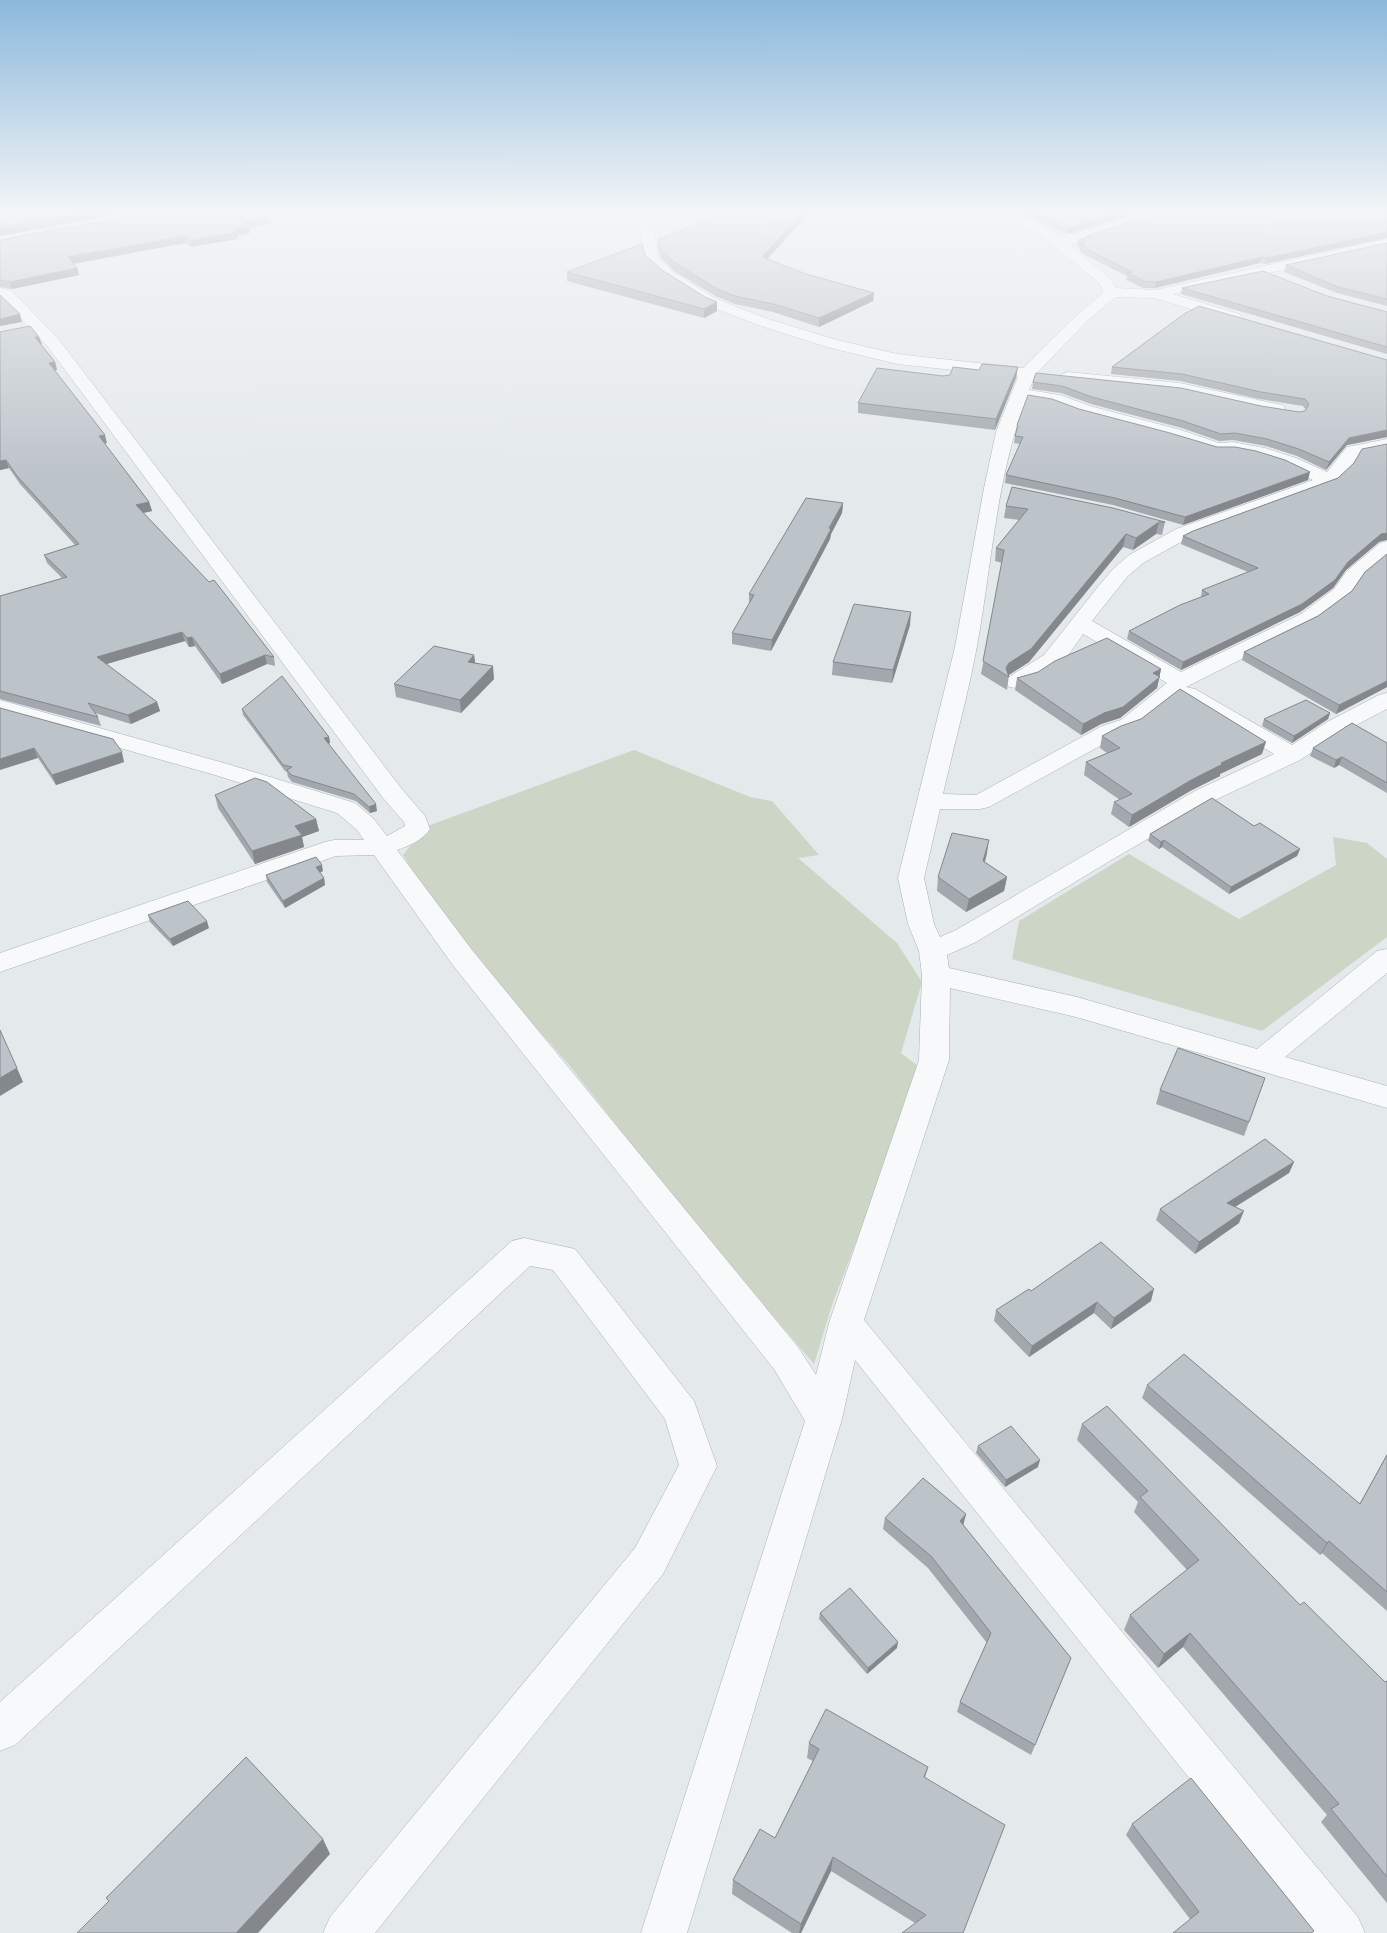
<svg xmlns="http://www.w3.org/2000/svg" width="1387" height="1933" viewBox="0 0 1387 1933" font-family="'Alegreya Sans',sans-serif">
<rect width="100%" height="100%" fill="#e4e9ec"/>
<g fill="#cdd5c6">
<polygon points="634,750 750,797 772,801 819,855 798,858 897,943 922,982 901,1053 922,1069 832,1305 814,1364 685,1212 569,1065 442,920 403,855 425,827"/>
<polygon points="1333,837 1367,843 1387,859 1387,937 1262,1031 1012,959 1019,921 1129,854 1239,919 1336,865"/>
</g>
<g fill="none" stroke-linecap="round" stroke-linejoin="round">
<g stroke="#a9b1b6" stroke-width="1">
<g id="street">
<path d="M610,209H628L645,218L654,232L658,258L673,272L716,299L768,319L837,340L897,354L1023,368L1078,314L1102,294L1103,290L1099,283L1040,234L985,212L984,209C1011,209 1041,221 1062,238L1152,209H1170L1169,212L1070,245L1110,278L1116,288L1155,290L1387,239V247L1173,294L1239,314L1242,317L1239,320L1234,322L1154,298L1116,297L1088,320L1035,375L1029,390L1060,395L1090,406L1181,430L1219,443L1233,442L1265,448L1296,458L1327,472L1347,447L1387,439V449L1359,455L1350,469L1335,484L1190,537L1143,563L1127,577L1092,621L1181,672L1301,614L1334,589L1347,571L1380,543L1387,541V557L1361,579L1348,597L1315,622L1186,687L1195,689L1292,745L1327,722L1379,695L1387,693V709L1343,732L1300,760L1213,801L1108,862L976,942L947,955L949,968L1077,997L1257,1049L1377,951L1387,949V973L1285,1057L1387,1086V1108L1076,1017L950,988L949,1060L864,1320L1358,1917L1365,1933H1313L855,1360L842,1419L687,1933H641L805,1421L774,1369L452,964L374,855L336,856L0,972V953L325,842L334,840H364L356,829L337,813L215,775L0,714V700L231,765L355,803L374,819L387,836L405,826L404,822L383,798L48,347L0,297V288L12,291L60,341L401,788L425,816L430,829C423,840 409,846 397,850L472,950L798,1347L816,1375L829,1323L919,1060L922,975L919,951L908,924L898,878L955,647L984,488L996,432L1018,377L897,364L827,347L758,325L706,305L663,278L646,262L639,227L630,219L612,212ZM1026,400L1051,404L1078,414L1169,438L1216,453L1233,452L1255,457L1284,466L1313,480L1176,529L1129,555L1113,569L1097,588L1044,655L1009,677L1006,682L1009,687C1025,691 1046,676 1059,665C1068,657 1076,644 1083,634L1167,683L1121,720L1102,726L976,795L943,794C954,745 968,695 977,646C992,564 996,478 1026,400ZM1178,697L1274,754L1195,791L956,930L940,937L934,924L924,878L940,809H980L989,807L1118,736L1137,730Z"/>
<polygon points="1068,372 1180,383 1277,404 1283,405 1285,409 1283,413 1277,414 1180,393 1062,380 1060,377 1062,374"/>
<polygon points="524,1238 575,1249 694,1401 717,1466 663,1574 375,1933 323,1933 330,1917 635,1548 679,1465 665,1419 553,1270 530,1266 15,1745 0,1751 0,1702 512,1241"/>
</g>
</g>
<use href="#street" fill="#f7f9fa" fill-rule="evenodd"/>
</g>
<g fill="#a2a8ad">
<polygon points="806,209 806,216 767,259 806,274 874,293 873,301 819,327 773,312 735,304 717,297 674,271 660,257 658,246 658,239"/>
<polygon points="1007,209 1147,209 1068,234"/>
<polygon points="1387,209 1265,264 1260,263 1155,288 1143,288 1126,280 1127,276 1087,256 1080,251 1080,248 1077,246 1078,240 1086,238 1087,236"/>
<polygon points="272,223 249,228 250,233 238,235 238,239 191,247 186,243 74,264 77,268 79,275 12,289 0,287 0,240"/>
<polygon points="1387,243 1387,306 1337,293 1284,272 1286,265"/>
<polygon points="645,255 662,270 705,297 717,302 717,311 704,318 567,281 567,272"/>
<polygon points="1182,288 1327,296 1387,312 1387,354 1181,294"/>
<polygon points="0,332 42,344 41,344 55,362 57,370 55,370 107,443 104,444 149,502 152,511 143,513 274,657 275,666 267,664 222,684 195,646 189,647 185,641 106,664 157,702 160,711 131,724 95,713 98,717 101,726 0,699 0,596 62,578 47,563 44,555 75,545 20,484 9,468 0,470"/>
<polygon points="1387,360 1387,437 1347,445 1326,470 1297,456 1266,446 1233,440 1219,441 1182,428 1091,404 1061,393 1032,389 1033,382 1261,406 1299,412 1305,411 1306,410 1303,406 1259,399 1180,381 1111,374 1112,367"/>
<polygon points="1018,367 1016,378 995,430 858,413 858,403 943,376 979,370"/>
<polygon points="1079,409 1308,480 1183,525 1113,505 1005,483 1006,475 1020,444 1014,443 1017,425"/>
<polygon points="1338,478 1379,542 1346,570 1333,588 1300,612 1181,670 1127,639 1129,631 1201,597 1202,590 1248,572 1181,544 1183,536"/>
<polygon points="843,503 842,513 831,534 830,539 771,651 732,644 732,633 749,604 749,594"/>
<polygon points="1006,506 1165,522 1162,535 1156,534 1133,550 1123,547 1029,662 1009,675 1007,690 981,674 1002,563 995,561 996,548 1019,520 1004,518"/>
<polygon points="1387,554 1387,687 1336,714 1242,660 1244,652 1318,616 1352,591"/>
<polygon points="910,625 892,683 832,675 833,662"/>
<polygon points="474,655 475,663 494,679 461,713 396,697 394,684"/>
<polygon points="1161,669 1157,688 1120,718 1101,724 1081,735 1015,690 1017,678"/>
<polygon points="0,708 124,762 56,785 38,758"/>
<polygon points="242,709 329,737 330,743 328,744 377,811 370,813 356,801 292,782 288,777 287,772 285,771 243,715"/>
<polygon points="1330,713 1328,719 1292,743 1262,726 1264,719"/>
<polygon points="1102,736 1262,754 1220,774 1220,776 1190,791 1129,827 1111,814 1114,802 1120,800 1084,775 1086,762 1107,753 1100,748"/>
<polygon points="1387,743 1387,793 1339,765 1334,768 1310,756 1313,748"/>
<polygon points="215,795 316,819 319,831 302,837 304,847 255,864 218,808"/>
<polygon points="1254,826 1300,849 1297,856 1229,894 1162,847 1159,849 1148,841 1150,834"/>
<polygon points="987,853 985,862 1007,877 1004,891 966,912 937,891 938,877"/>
<polygon points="323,871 320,873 324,878 325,885 285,908 267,882 266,875"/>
<polygon points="148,915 209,928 173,946 150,922"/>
<polygon points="1265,1078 1244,1136 1156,1104 1160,1090"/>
<polygon points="1294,1162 1289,1173 1235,1207 1239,1223 1195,1254 1156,1220 1160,1209"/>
<polygon points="1031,1291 1151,1301 1111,1329 1094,1313 1029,1357 994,1321 996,1310"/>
<polygon points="1147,1385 1360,1503 1387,1454 1387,1611 1322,1553 1320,1555 1142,1398"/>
<polygon points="1082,1424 1300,1605 1385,1682 1387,1681 1387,1903 1321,1822 1327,1815 1183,1647 1158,1668 1124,1630 1130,1615 1187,1570 1134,1512 1138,1502 1077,1440"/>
<polygon points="978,1446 1038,1467 1005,1487 976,1453"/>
<polygon points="966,1514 963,1525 1071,1658 1031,1755 957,1712 960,1702 987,1643 928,1568 883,1529 885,1518"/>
<polygon points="820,1613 897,1648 867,1674 819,1619"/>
<polygon points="809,1743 928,1767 925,1778 963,1933 915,1923 831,1871 801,1933 792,1933 732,1894 733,1880 775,1838 813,1761 807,1758"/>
<polygon points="1132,1824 1314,1931 1190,1919 1126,1835"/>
</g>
<g fill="#84888d">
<polygon points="108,209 147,209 0,236 0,228"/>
<polygon points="806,209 806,216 762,265 762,257"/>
<polygon points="1129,209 1147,209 1068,234 1069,228"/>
<polygon points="270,217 272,223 249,228 250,233 238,235 238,239 191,247 190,241 243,222"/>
<polygon points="1387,232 1387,238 1265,264 1267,258"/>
<polygon points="185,236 186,243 70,264 68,257"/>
<polygon points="1262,257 1260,263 1155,288 1156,282"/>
<polygon points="77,268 79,275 12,289 10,282"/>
<polygon points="874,293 873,301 819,327 819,318"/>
<polygon points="717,302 717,311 704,318 704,309"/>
<polygon points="20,314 22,322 0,326 0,319"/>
<polygon points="35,337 39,337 42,344 38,345"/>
<polygon points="55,362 57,370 52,371 49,363"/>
<polygon points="1018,367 1016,378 995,430 996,419"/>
<polygon points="1387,430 1387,437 1347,445 1326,470 1329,462 1349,438"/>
<polygon points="105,435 107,443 101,444 99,436"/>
<polygon points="6,460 9,468 0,470 0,461"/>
<polygon points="1310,472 1308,480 1183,525 1185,517"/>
<polygon points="149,502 152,511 138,514 136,505"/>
<polygon points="843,503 842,513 831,534 830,539 771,651 772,640"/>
<polygon points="1159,522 1156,534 1133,550 1136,538"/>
<polygon points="1387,533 1387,540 1379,542 1346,570 1333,588 1300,612 1181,670 1183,662 1348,562 1381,534"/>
<polygon points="1126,534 1123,547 1029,662 1007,676 1006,668 1009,663"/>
<polygon points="911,612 910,625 892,683 893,670"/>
<polygon points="182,632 185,641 100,666 97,657"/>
<polygon points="192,637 195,646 189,647 187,638"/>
<polygon points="265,655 267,664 222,684 220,674"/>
<polygon points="474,655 476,668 468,662"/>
<polygon points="493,666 494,679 461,713 460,700"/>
<polygon points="1161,669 1157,688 1120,718 1101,724 1081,735 1083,724 1153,673"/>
<polygon points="1387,681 1387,687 1336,714 1339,705"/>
<polygon points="157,702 160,711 131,724 128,715"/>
<polygon points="1330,713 1328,719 1292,743 1294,736"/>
<polygon points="329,737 330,743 325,745 324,738"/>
<polygon points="1266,742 1262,754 1220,774 1220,776 1190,791 1129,827 1132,815 1221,763"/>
<polygon points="34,748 38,758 0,770 0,759"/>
<polygon points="122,752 124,762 56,785 52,775"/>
<polygon points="1342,757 1339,765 1334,768 1336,760"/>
<polygon points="376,804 377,811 370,813 369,807"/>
<polygon points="316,819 319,831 302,837 304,847 255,864 252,851 295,826"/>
<polygon points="989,840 987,853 981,875 983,861"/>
<polygon points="1164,840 1162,847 1159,849 1161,842"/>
<polygon points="1300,849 1297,856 1229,894 1231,887"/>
<polygon points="322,865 323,871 317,874 316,867"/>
<polygon points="1007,877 1004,891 966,912 969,899"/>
<polygon points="324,878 325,885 285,908 283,901"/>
<polygon points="207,921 209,928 173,946 170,939"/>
<polygon points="17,1068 23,1082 0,1096 0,1078"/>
<polygon points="1294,1162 1289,1173 1222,1215 1227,1203"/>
<polygon points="1244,1211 1239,1223 1195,1254 1199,1242"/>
<polygon points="1154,1289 1151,1301 1111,1329 1114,1318"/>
<polygon points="1097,1302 1094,1313 1029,1357 1032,1346"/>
<polygon points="1040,1460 1038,1467 1005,1487 1006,1480"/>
<polygon points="966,1514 963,1526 960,1521"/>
<polygon points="1329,1541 1322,1553 1320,1555 1327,1543"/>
<polygon points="1190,1633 1183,1647 1158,1668 1164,1654"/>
<polygon points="898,1642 897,1648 867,1674 868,1668"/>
<polygon points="323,1839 330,1854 258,1933 236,1933"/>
<polygon points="833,1857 831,1871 801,1933 799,1933 801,1924"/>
</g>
<g fill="#bcc3c9" stroke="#84888d">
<polygon points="0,209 108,209 0,228"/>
<polygon points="171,209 260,209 270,217 243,222 249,226 233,229 237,232 190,241 185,236 68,257 77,268 10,282 0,280 0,240"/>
<polygon points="739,209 806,209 762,257 806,274 874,293 819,318 773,304 735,296 717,289 674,262 660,249 658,239"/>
<polygon points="1022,209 1129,209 1069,228"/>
<polygon points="1168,209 1387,209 1387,232 1267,258 1262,257 1156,282 1144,281 1127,273 1132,272 1088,250 1081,244 1085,244 1078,240 1091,237 1087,236"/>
<polygon points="1387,243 1387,299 1338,287 1286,265"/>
<polygon points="642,244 645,255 662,270 705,297 717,302 704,309 567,272"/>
<polygon points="1263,271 1327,296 1387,312 1387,347 1182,288"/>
<polygon points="0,295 20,314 0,319"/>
<polygon points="1199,306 1387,360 1387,430 1349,438 1329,462 1299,449 1267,439 1235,433 1221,434 1183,421 1092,397 1062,386 1033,382 1036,373 1181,388 1261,406 1299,412 1305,411 1309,404 1305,399 1261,392 1182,374 1112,367 1184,314"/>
<polygon points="30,326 39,337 35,337 55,362 49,363 105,435 99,436 149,502 136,505 209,582 214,580 274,657 265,655 220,674 192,637 187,638 182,632 97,657 157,702 128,715 88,703 98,717 0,691 0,596 67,577 44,555 79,544 17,476 6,460 0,461 0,332"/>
<polygon points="982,364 1018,367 996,419 858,403 877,368 943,376 950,375 953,367 979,370"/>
<polygon points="1028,395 1052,399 1079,409 1170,433 1217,447 1235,447 1256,451 1285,460 1310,472 1185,517 1115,498 1006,475 1023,437 1015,436 1018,426 1017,425"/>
<polygon points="1387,444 1387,533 1381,534 1348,562 1335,580 1302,604 1183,662 1129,631 1180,605 1209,594 1202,590 1258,568 1183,536 1193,531 1338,478 1354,463 1362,449"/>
<polygon points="1012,487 1113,508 1165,522 1159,522 1136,538 1126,534 1031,649 1009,663 1006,668 1009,677 983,661 1004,550 996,548 1028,509 1006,506"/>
<polygon points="806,498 843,503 829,528 831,529 772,640 732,633 754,595 749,594"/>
<polygon points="1387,554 1387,681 1339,705 1244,652 1318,616 1352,591 1365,572"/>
<polygon points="854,604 911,612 893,670 833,662"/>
<polygon points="1107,638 1161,669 1153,673 1160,677 1123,707 1104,713 1083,724 1017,678 1038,672 1055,661"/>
<polygon points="434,646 474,655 468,662 493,666 460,700 394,684"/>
<polygon points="282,676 329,737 324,738 376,804 369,807 354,794 291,775 287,770 292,767 283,765 242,709"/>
<polygon points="1180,689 1266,742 1221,763 1223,764 1193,779 1132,815 1114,802 1132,794 1086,762 1120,748 1102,736 1121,726 1141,719"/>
<polygon points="1306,700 1330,713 1294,736 1264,719"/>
<polygon points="0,708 113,739 122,752 52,775 34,748 0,759"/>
<polygon points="1352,723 1387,743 1387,783 1342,757 1336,760 1313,748"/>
<polygon points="255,778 267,782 316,819 295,826 302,835 252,851 215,795"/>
<polygon points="1212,798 1254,826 1260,823 1300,849 1231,887 1164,840 1161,842 1150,834"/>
<polygon points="952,833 989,840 983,861 1007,877 969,899 938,877"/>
<polygon points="316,857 322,865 316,867 324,878 283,901 266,875"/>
<polygon points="188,901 207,921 170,939 148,915"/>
<polygon points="0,1030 17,1068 0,1078"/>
<polygon points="1178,1048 1265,1078 1249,1122 1160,1090"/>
<polygon points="1265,1139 1294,1162 1227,1203 1244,1211 1199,1242 1160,1209"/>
<polygon points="1101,1242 1154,1289 1114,1318 1097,1302 1032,1346 996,1310 1029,1289 1031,1291"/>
<polygon points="1184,1354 1360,1504 1387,1455 1387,1592 1329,1541 1327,1543 1147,1385"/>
<polygon points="1107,1406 1300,1605 1304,1602 1385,1682 1387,1681 1387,1877 1331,1809 1339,1804 1190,1633 1164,1654 1130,1615 1199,1560 1140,1497 1148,1491 1082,1424"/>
<polygon points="1011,1426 1040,1460 1006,1480 978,1446"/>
<polygon points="923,1478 966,1514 960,1521 1071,1658 1035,1745 960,1702 991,1633 931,1556 885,1518"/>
<polygon points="850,1588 898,1642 868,1668 820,1613"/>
<polygon points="826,1709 928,1767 924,1777 1005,1825 963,1933 902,1933 926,1915 833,1857 801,1924 733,1880 760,1829 775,1838 819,1749 809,1743"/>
<polygon points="246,1757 323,1839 236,1933 77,1933 109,1901 106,1898"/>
<polygon points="1191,1778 1314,1931 1311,1933 1173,1933 1199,1912 1132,1824"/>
</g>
<linearGradient id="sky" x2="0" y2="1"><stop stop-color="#8bb8dc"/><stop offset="0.44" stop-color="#f3f5f6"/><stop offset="1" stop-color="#f3f5f6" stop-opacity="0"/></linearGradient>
<rect width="1387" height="479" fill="url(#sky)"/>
</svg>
